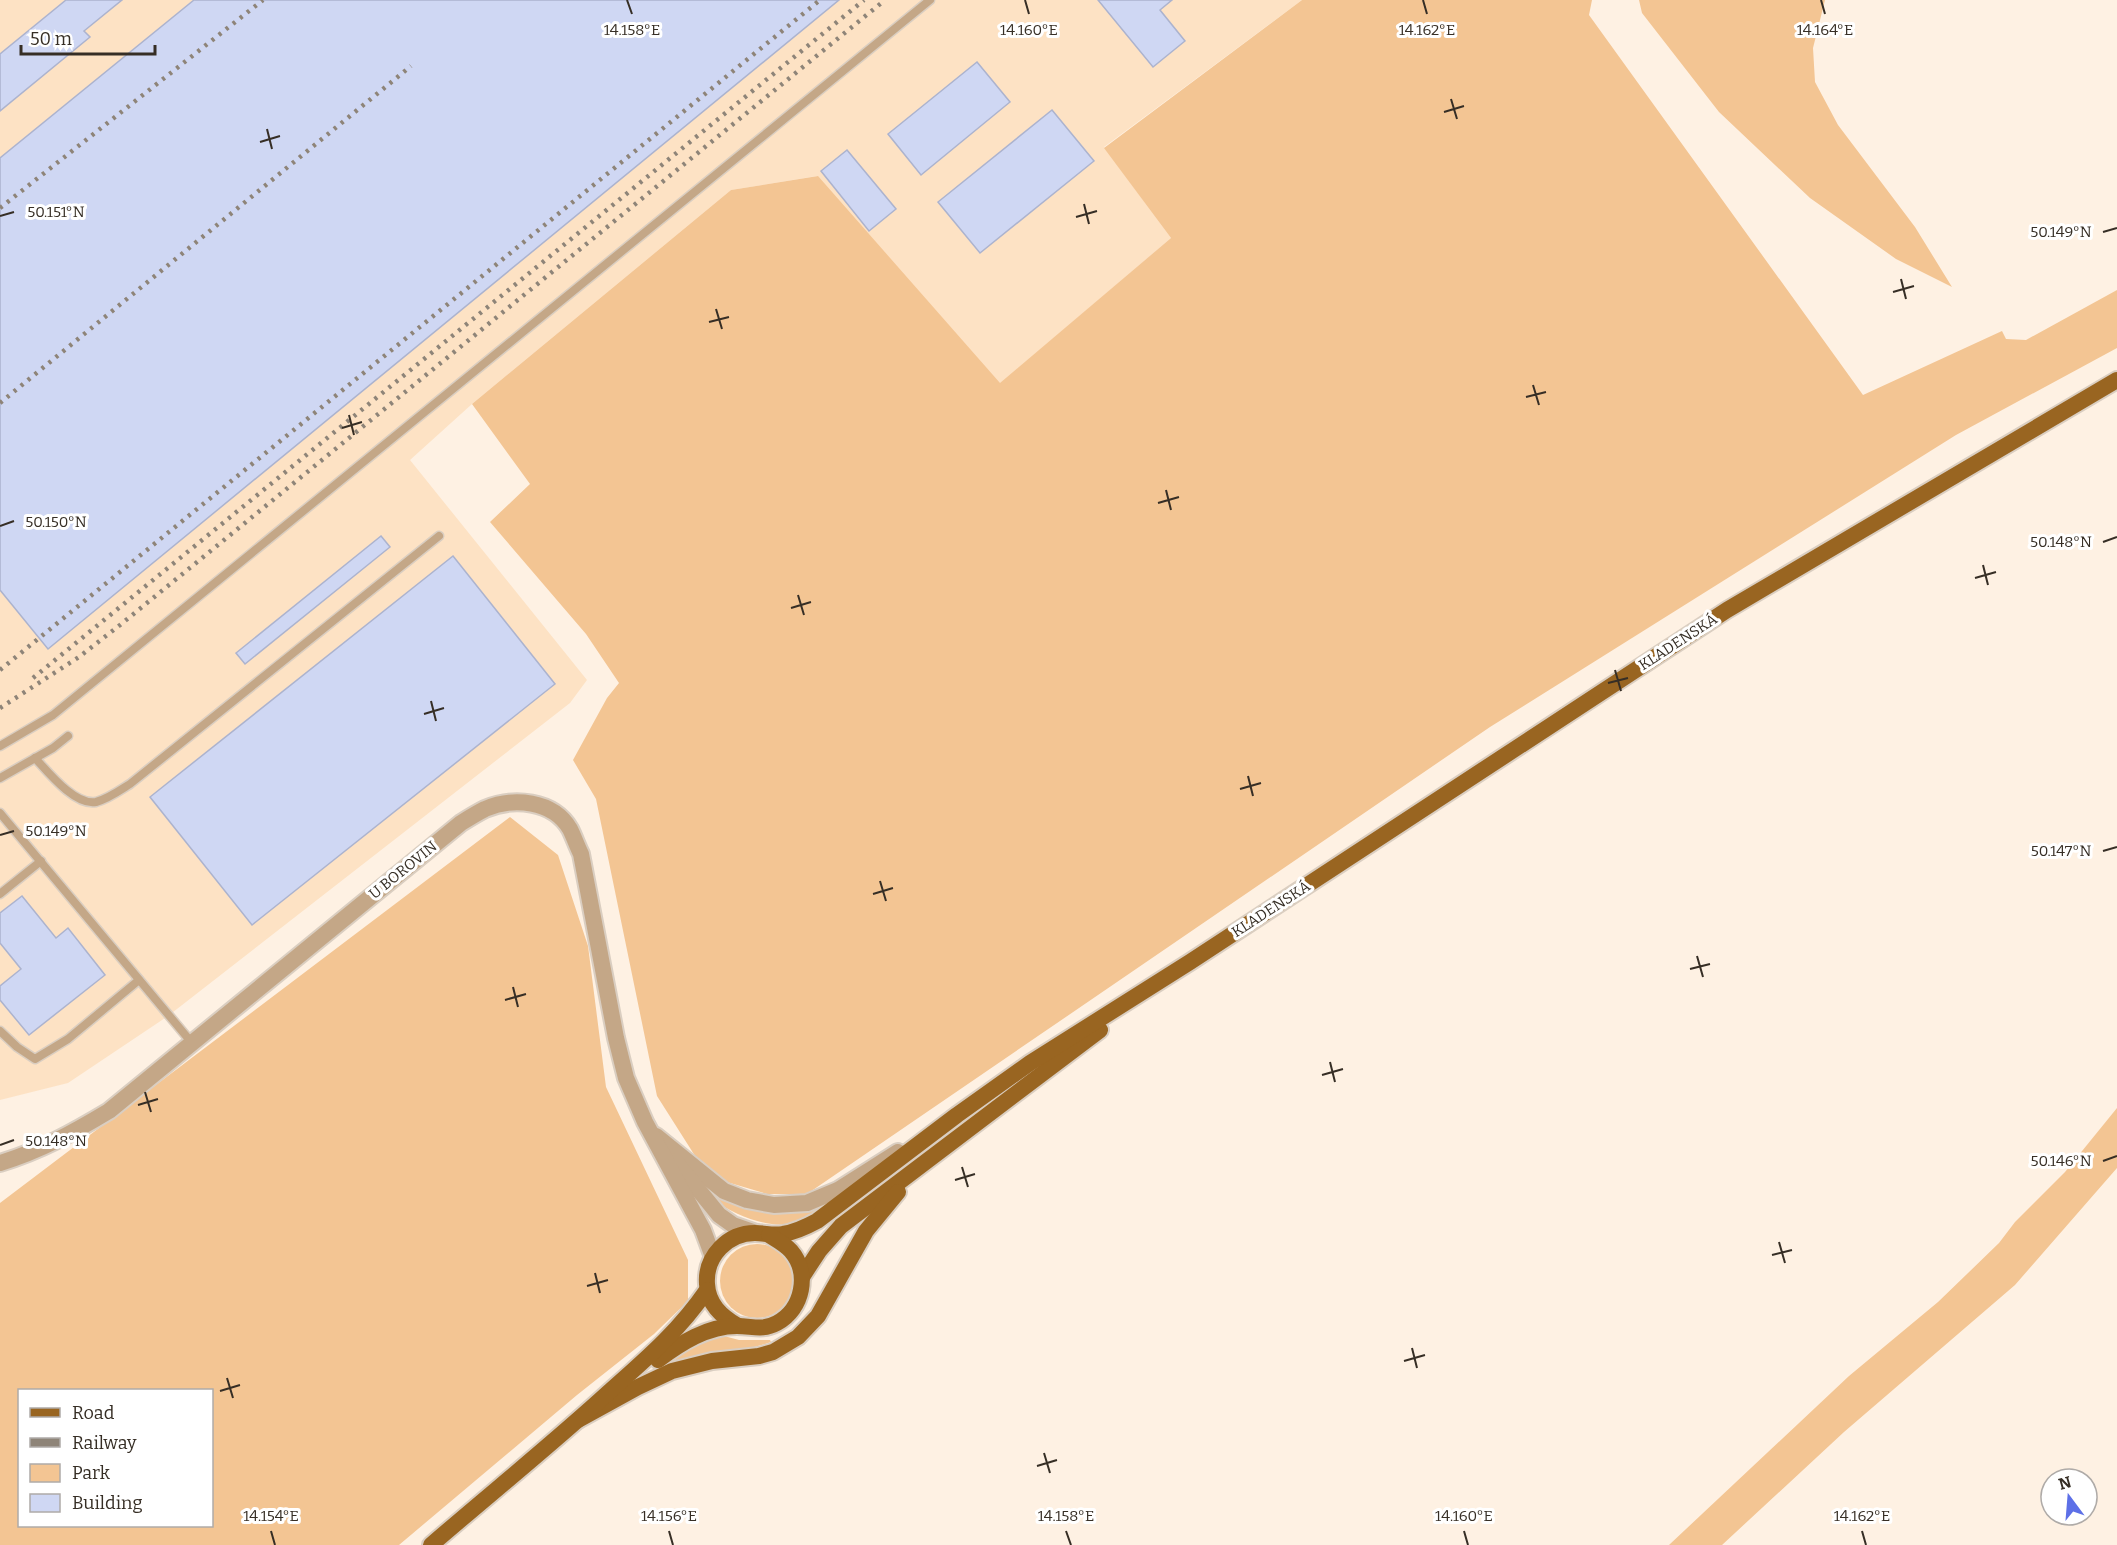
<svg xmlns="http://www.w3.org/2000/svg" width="2117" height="1545" viewBox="0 0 2117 1545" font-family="Bitter,serif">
<rect width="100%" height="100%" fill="#fef1e3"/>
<polygon fill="#fde2c4" points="0,0 1302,0 1104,147 1171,238 1000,384 817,176 731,190 472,404 410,460 587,680 570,703 168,1016 68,1083 0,1100"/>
<g fill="#f3c593" fill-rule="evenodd">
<polygon points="1302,0 1592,0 1589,15 1863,395 2002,331 2006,339 2026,340 2117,290 2117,348 1956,435 1490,727 807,1194 767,1194 720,1180 697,1159 657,1096 596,799 573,760 607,698 619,683 586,634 490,522 530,484 472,404 731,190 818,176 1000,383 1171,238 1104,148"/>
<polygon points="1639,0 1825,0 1813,48 1815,82 1838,125 1915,227 1952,287 1896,259 1810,198 1719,112 1642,13"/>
<path d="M510,817L558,855L588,946L606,1087L688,1260V1301L654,1334L577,1395L399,1545H0V1203ZM20,1390H212V1526H20Z"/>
<polygon points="2117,1108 2117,1168 2015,1285 1844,1432 1722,1545 1669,1545 1849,1376 1938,1302 1967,1274 1999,1243 2015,1222 2065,1172"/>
<path d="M717,1198C749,1210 778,1217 812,1209L815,1210V1213C810,1216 804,1220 798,1222C774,1231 735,1216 716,1201Z"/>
<circle cx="757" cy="1281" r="37"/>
<path d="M724,1336L739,1340H770L771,1342C741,1353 709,1353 677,1361L674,1358L709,1337Z"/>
</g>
<g fill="#cfd7f3" stroke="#acb3ce" stroke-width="1.5">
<polygon points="66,0 122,0 84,31 90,37 0,111 0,54"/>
<polygon points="194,0 839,0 48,649 0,590 0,158"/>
<polygon points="1098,0 1172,0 1160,10 1185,41 1153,67"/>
<polygon points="977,62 1010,102 921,175 888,134"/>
<polygon points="1052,110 1094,161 980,253 938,202"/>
<polygon points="847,150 896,209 869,231 821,171"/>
<polygon points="381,536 390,547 245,664 236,653"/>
<polygon points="453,556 555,684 252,925 150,797"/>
<polygon points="22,896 56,938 68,928 105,975 29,1035 0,1000 0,986 21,969 0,943 0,913"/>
</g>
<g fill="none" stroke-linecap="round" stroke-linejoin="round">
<g stroke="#dacec1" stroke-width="11">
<g id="service">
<polyline points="0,746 53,715 930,0"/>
<path d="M35,758C48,772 75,806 96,802C108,799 119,791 130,784L439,536"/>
<polyline points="0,778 53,748 68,736"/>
<polyline points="0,813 192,1043"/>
<polyline points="0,894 41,861"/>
<polyline points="0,1031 17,1047 35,1059 68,1039 139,980"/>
</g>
</g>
<g stroke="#dacec1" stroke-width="20">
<g id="minor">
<polyline points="656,1136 724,1191 747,1200 774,1205 807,1203 838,1190 898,1152"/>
<polyline points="675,1161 719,1215 733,1225 756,1233"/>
<path d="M0,1163C40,1151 74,1132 109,1111L461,823C469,818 477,813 485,809C513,797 553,800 570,829C574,837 577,846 581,854L616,1038L626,1078L645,1122L703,1230L713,1257"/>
</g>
</g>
<g stroke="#dacec1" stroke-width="20">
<g id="primary">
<polyline points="802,1277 819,1251 841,1226 1100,1030"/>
<path d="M738,1326C721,1316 708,1304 707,1284C705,1256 728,1233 755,1233C765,1233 773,1236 783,1234C795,1232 806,1227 817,1221L957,1115L1030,1063L1190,962L1727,610L2117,380"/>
<path d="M658,1360C681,1343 707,1326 737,1326C753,1326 762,1331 777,1323C803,1309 810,1273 791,1251C785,1244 777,1240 769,1235"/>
<polyline points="578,1420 638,1387 672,1371 712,1361 759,1356 773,1352 798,1337 818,1316 866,1231 898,1192"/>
<path d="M431,1545C490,1494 551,1445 609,1392C646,1359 678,1332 707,1290"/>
</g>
</g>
<use href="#service" stroke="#c4a787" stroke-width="8"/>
<use href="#minor" stroke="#c4a787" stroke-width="16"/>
<use href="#primary" stroke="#996521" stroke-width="16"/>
<g stroke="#8e8478" stroke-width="4.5" stroke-dasharray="3 6" stroke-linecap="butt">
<polyline points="0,208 263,0"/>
<polyline points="0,403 411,66"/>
<polyline points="0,670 820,0"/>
<polyline points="33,678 864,0"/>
<polyline points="0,708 79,657 120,625 885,0"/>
</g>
</g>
<path fill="none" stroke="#362e25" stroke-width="2" d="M627,0L632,14M1025,0L1029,14M1423,0L1427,14M1821,0L1825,14M1451,99L1457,119M1444,112L1464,106M267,129L272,149M260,142L280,136M1084,204L1089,224M0,216L14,212M1076,217L1097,211M2103,232L2117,228M1901,279L1906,299M1893,292L1914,286M716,309L722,329M709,322L729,317M1533,385L1539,405M1526,397L1546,392M349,415L354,435M342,428L362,422M1166,490L1171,510M1158,503L1179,497M0,526L14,521M2103,542L2117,537M1983,565L1988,585M1975,578L1996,572M798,595L804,615M791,608L811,602M1615,670L1621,691M1608,683L1628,678M431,701L436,721M424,714L444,708M1248,776L1253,796M1240,789L1261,783M0,835L14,831M2103,851L2117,847M880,881L886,901M873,894L893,888M1697,956L1703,977M1690,969L1710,964M513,987L518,1007M505,1000L526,994M1330,1062L1335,1082M1322,1075L1343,1069M145,1092L151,1112M138,1105L158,1099M0,1145L14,1140M2103,1161L2117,1156M962,1167L968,1187M955,1180L975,1174M1779,1242L1785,1263M1772,1255L1792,1250M595,1273L600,1293M587,1286L608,1280M1412,1348L1417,1368M1404,1361L1425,1355M227,1378L233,1398M220,1391L240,1385M1044,1453L1050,1473M1037,1466L1057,1460M271,1531L275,1545M669,1531L673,1545M1066,1531L1071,1545M1464,1531L1468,1545M1862,1531L1866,1545"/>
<g text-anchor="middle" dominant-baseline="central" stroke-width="6" stroke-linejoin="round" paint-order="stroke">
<g font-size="15" fill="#362e25" stroke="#fff">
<text transform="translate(1678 642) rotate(-33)">KLADENSKÁ</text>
<text transform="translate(403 870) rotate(-39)">U BOROVIN</text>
<text transform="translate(1271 909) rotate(-33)">KLADENSKÁ</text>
</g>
</g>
<g font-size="15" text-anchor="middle" fill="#362e25" stroke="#fff" stroke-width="6" stroke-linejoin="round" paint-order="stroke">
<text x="632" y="35">14.158°E</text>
<text x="1029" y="35">14.160°E</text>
<text x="1427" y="35">14.162°E</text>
<text x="1825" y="35">14.164°E</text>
<text x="56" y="217">50.151°N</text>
<text x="2061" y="237">50.149°N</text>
<text x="56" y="527">50.150°N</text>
<text x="2061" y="547">50.148°N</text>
<text x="56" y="836">50.149°N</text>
<text x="2061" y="856">50.147°N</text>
<text x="56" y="1146">50.148°N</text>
<text x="2061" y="1166">50.146°N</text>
<text x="271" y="1521">14.154°E</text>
<text x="669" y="1521">14.156°E</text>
<text x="1066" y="1521">14.158°E</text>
<text x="1464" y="1521">14.160°E</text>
<text x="1862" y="1521">14.162°E</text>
</g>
<rect x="18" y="1389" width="195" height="138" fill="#ffffff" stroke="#afaba8" stroke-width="1.5"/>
<rect x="30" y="1408" width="30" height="9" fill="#996521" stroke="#afaba8" stroke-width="1.5"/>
<text x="72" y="1419" font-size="18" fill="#362e25">Road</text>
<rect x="30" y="1438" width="30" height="9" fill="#8e8478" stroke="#afaba8" stroke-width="1.5"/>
<text x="72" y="1449" font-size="18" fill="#362e25">Railway</text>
<rect x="30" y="1464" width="30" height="18" fill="#f3c593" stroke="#afaba8" stroke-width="1.5"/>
<text x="72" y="1479" font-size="18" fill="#362e25">Park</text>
<rect x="30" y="1494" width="30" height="18" fill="#cfd7f3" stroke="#afaba8" stroke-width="1.5"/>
<text x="72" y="1509" font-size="18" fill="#362e25">Building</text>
<g transform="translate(2069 1497) rotate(344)"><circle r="28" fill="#ffffff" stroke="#afaba8" stroke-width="1.5"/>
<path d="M0-4.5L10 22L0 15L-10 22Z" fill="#5d70e7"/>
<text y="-9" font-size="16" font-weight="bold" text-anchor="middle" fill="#362e25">N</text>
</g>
<path d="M21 45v9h134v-9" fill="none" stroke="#362e25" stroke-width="3"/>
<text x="30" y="45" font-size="18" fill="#362e25" stroke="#ffffff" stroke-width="4.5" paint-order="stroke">50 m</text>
</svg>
